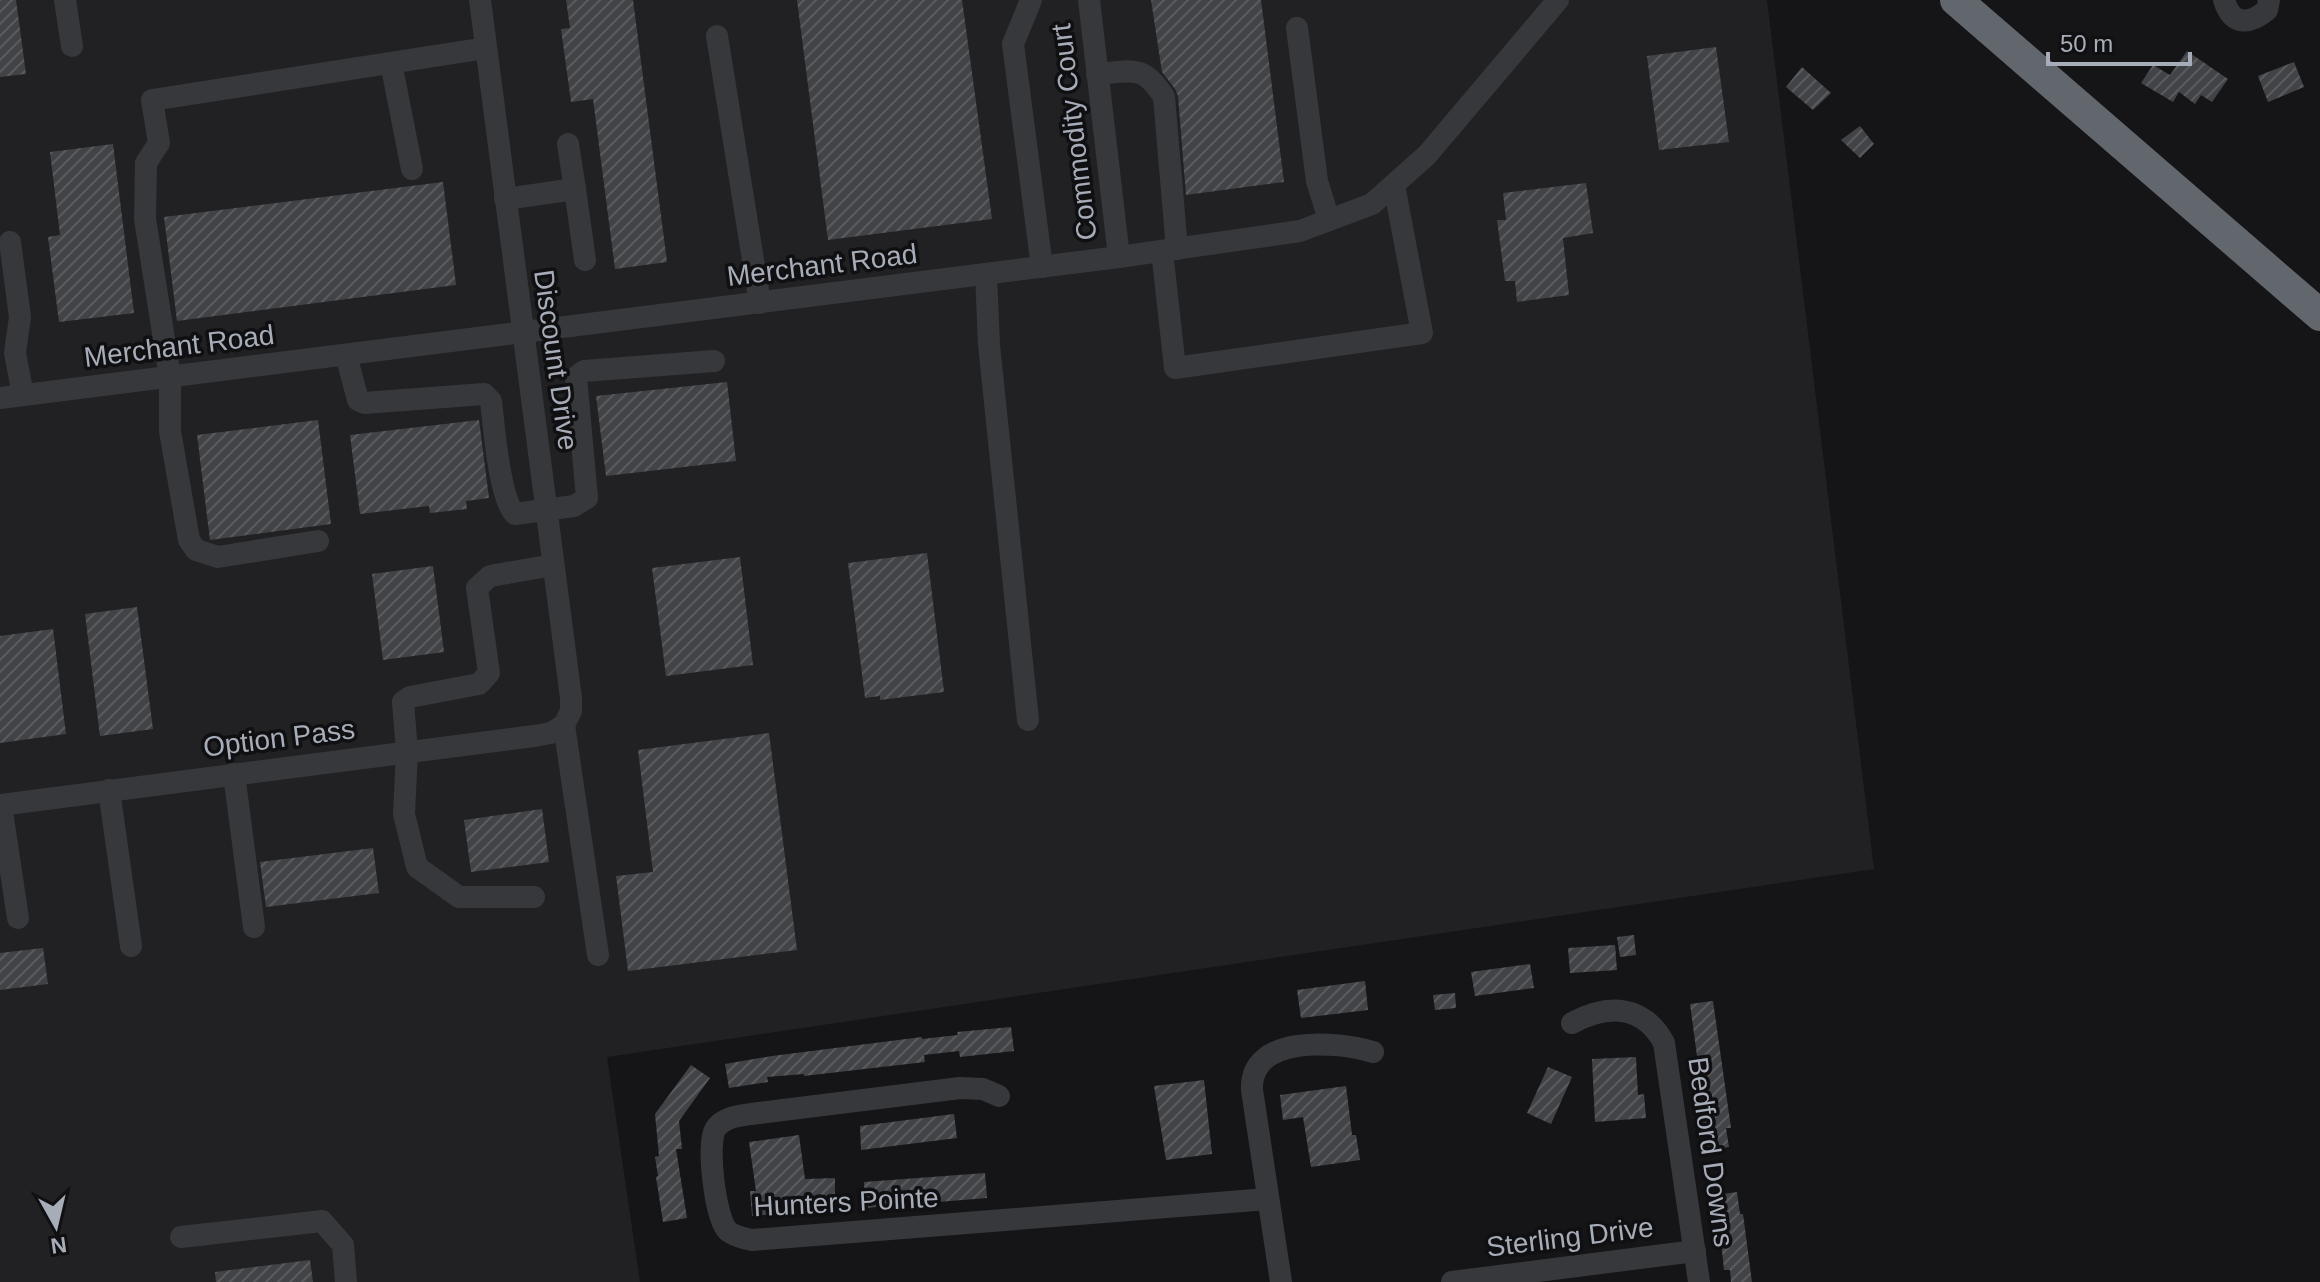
<svg xmlns="http://www.w3.org/2000/svg" width="2320" height="1282" viewBox="0 0 2320 1282" font-family="Helvetica,sans-serif">
<defs>
<pattern id="building-hatch" width="6" height="6" patternUnits="userSpaceOnUse" patternTransform="scale(2)"><rect width="6" height="6" fill="#414347"/><path d="M-1 1l2-2M0 6l6-6M5 7l2-2" fill="none" stroke="#5a5b5f"/></pattern>
</defs>
<rect width="100%" height="100%" fill="#151517"/>
<polygon fill="#212124" points="0,0 1767,0 1874,869 607,1057 640,1282 0,1282"/>
<g fill="url(#building-hatch)">
<polygon points="0,0 16,0 26,74 0,77"/>
<polygon points="566,0 633,0 667,262 615,269 593,99 571,102 561,29 570,28"/>
<polygon points="797,0 962,0 992,219 828,240"/>
<polygon points="1151,0 1261,0 1284,182 1186,195 1178,96 1175,89 1162,72"/>
<polygon points="1716,47 1729,142 1659,150 1647,56"/>
<polygon points="2187,51 2228,79 2212,102 2201,95 2195,104 2179,92 2173,102 2141,83 2153,65 2170,75"/>
<polygon points="2294,62 2304,87 2268,102 2258,76"/>
<polygon points="1802,67 1831,93 1813,110 1786,87"/>
<polygon points="1860,126 1874,144 1860,158 1841,140"/>
<polygon points="113,144 134,313 59,322 48,237 60,235 50,152"/>
<polygon points="443,182 456,285 177,321 164,217"/>
<polygon points="1586,183 1593,233 1563,238 1569,295 1517,302 1515,281 1505,281 1497,220 1506,220 1503,193"/>
<polygon points="727,382 736,461 606,476 596,396"/>
<polygon points="318,420 331,524 210,540 197,435"/>
<polygon points="479,420 489,498 466,501 467,509 430,513 429,506 360,514 350,435"/>
<polygon points="927,553 944,692 880,700 880,696 865,698 848,563"/>
<polygon points="740,557 753,665 666,676 652,568"/>
<polygon points="433,566 444,652 383,660 372,574"/>
<polygon points="137,607 153,729 100,736 85,614"/>
<polygon points="53,629 66,734 0,743 0,636"/>
<polygon points="769,733 797,950 628,971 616,876 653,872 638,750"/>
<polygon points="542,809 549,862 471,872 464,820"/>
<polygon points="373,848 379,893 266,907 260,862"/>
<polygon points="1634,935 1636,955 1620,957 1617,937"/>
<polygon points="1615,945 1617,970 1570,973 1568,948"/>
<polygon points="43,948 48,984 0,990 0,953"/>
<polygon points="1530,964 1534,988 1475,996 1471,972"/>
<polygon points="1365,981 1368,1010 1301,1018 1297,990"/>
<polygon points="1455,993 1456,1008 1435,1010 1433,995"/>
<polygon points="1713,1001 1731,1128 1726,1128 1729,1147 1707,1151 1695,1071 1697,1071 1697,1056 1690,1004"/>
<polygon points="1011,1027 1014,1051 960,1057 959,1051 924,1055 925,1062 804,1076 804,1074 767,1077 768,1082 729,1088 725,1064 772,1056 922,1037 922,1039 958,1035 957,1032"/>
<polygon points="1636,1057 1638,1095 1644,1094 1646,1118 1595,1122 1592,1059"/>
<polygon points="691,1065 710,1078 679,1121 682,1149 676,1149 687,1218 663,1222 656,1177 658,1176 655,1157 659,1156 655,1114"/>
<polygon points="1548,1067 1572,1077 1551,1124 1527,1113"/>
<polygon points="1204,1080 1212,1154 1166,1160 1154,1086"/>
<polygon points="1346,1086 1352,1135 1356,1135 1360,1160 1311,1167 1303,1117 1283,1120 1280,1095"/>
<polygon points="954,1114 957,1138 861,1150 860,1126"/>
<polygon points="799,1135 805,1179 835,1178 835,1199 805,1201 806,1211 752,1216 750,1191 756,1191 749,1142"/>
<polygon points="985,1173 987,1198 865,1208 864,1182"/>
<polygon points="1737,1192 1740,1214 1743,1214 1752,1282 1731,1282 1730,1270 1724,1270 1716,1195"/>
<polygon points="310,1260 313,1282 216,1282 215,1272"/>
</g>
<g fill="none" stroke-linecap="round" stroke-linejoin="round">
<g stroke="#36383c" stroke-width="22">
<polyline points="65,0 72,46"/>
<polyline points="480,0 571,698 571,711 564,725"/>
<polyline points="1031,0 1013,44 1042,267"/>
<polyline points="1089,0 1119,257"/>
<path d="M2224,0C2232,26 2249,25 2267,10L2269,0"/>
<polyline points="1297,28 1317,181 1329,220"/>
<polyline points="717,36 760,303"/>
<polyline points="391,63 412,169"/>
<path d="M1097,74C1133,71 1143,64 1164,97L1177,249"/>
<polyline points="568,144 575,189"/>
<polyline points="505,199 575,189 585,260"/>
<polyline points="10,242 20,317 15,353 23,395"/>
<polyline points="1162,251 1175,368 1422,333 1394,185"/>
<polyline points="986,274 989,345 1028,720"/>
<path d="M346,355L358,400L364,403L484,394L491,401C494,426 499,498 515,514L574,506L587,498L576,377L584,371L714,361"/>
<polyline points="0,398 1119,257 1300,231 1372,204 1427,155 1558,0"/>
<polyline points="318,541 218,557 196,550 189,540 170,431 170,377 145,219 146,163 159,143 152,100 486,48"/>
<polyline points="564,725 598,955"/>
<polyline points="234,774 254,927"/>
<polyline points="109,790 131,946"/>
<polyline points="0,805 534,736 551,733 564,725"/>
<polyline points="1,805 18,918"/>
<polyline points="534,897 459,897 417,867 404,814 407,752 403,702 410,697 479,684 489,673 477,588 490,576 553,565"/>
<path d="M1572,1023C1608,1004 1643,1004 1664,1043L1699,1282"/>
<path d="M999,1096L983,1089L960,1088L751,1114C739,1116 724,1117 716,1128C706,1142 715,1219 728,1231C735,1237 744,1238 752,1240L1268,1199"/>
<polyline points="181,1237 322,1221 343,1245 346,1282"/>
<path d="M1281,1282L1252,1090C1249,1034 1337,1041 1373,1052"/>
<polyline points="1452,1282 1695,1251"/>
</g>
<polyline stroke="#62666d" stroke-width="32" points="1956,0 2320,315"/>
</g>
<g text-anchor="middle" dominant-baseline="central" stroke-width="7" stroke-linejoin="round" paint-order="stroke">
<g font-size="28" fill="#a7adb8" stroke="#101012">
<text transform="translate(1074 132) rotate(-97)">Commodity Court</text>
<text transform="translate(822 265) rotate(-7)">Merchant Road</text>
<text transform="translate(179 346) rotate(-7)">Merchant Road</text>
<text transform="translate(556 360) rotate(82)">Discount Drive</text>
<text transform="translate(279 738) rotate(-7)">Option Pass</text>
<text transform="translate(1711 1152) rotate(82)">Bedford Downs</text>
<text transform="translate(846 1202) rotate(-3)">Hunters Pointe</text>
<text transform="translate(1570 1237) rotate(-7)">Sterling Drive</text>
</g>
</g>
<g transform="translate(56 1226) rotate(172)" stroke="#101012" stroke-width="6" paint-order="stroke">
<path d="M0-6L14 30L0 20L-14 30Z" fill="#a7adb8"/>
<text y="-12" font-size="22" font-weight="bold" text-anchor="middle" fill="#a7adb8">N</text>
</g>
<path d="M2048 52v12h142v-12" fill="none" stroke="#a7adb8" stroke-width="4"/>
<text x="2060" y="52" font-size="24" fill="#a7adb8" stroke="#101012" stroke-width="6" paint-order="stroke">50 m</text>
</svg>
